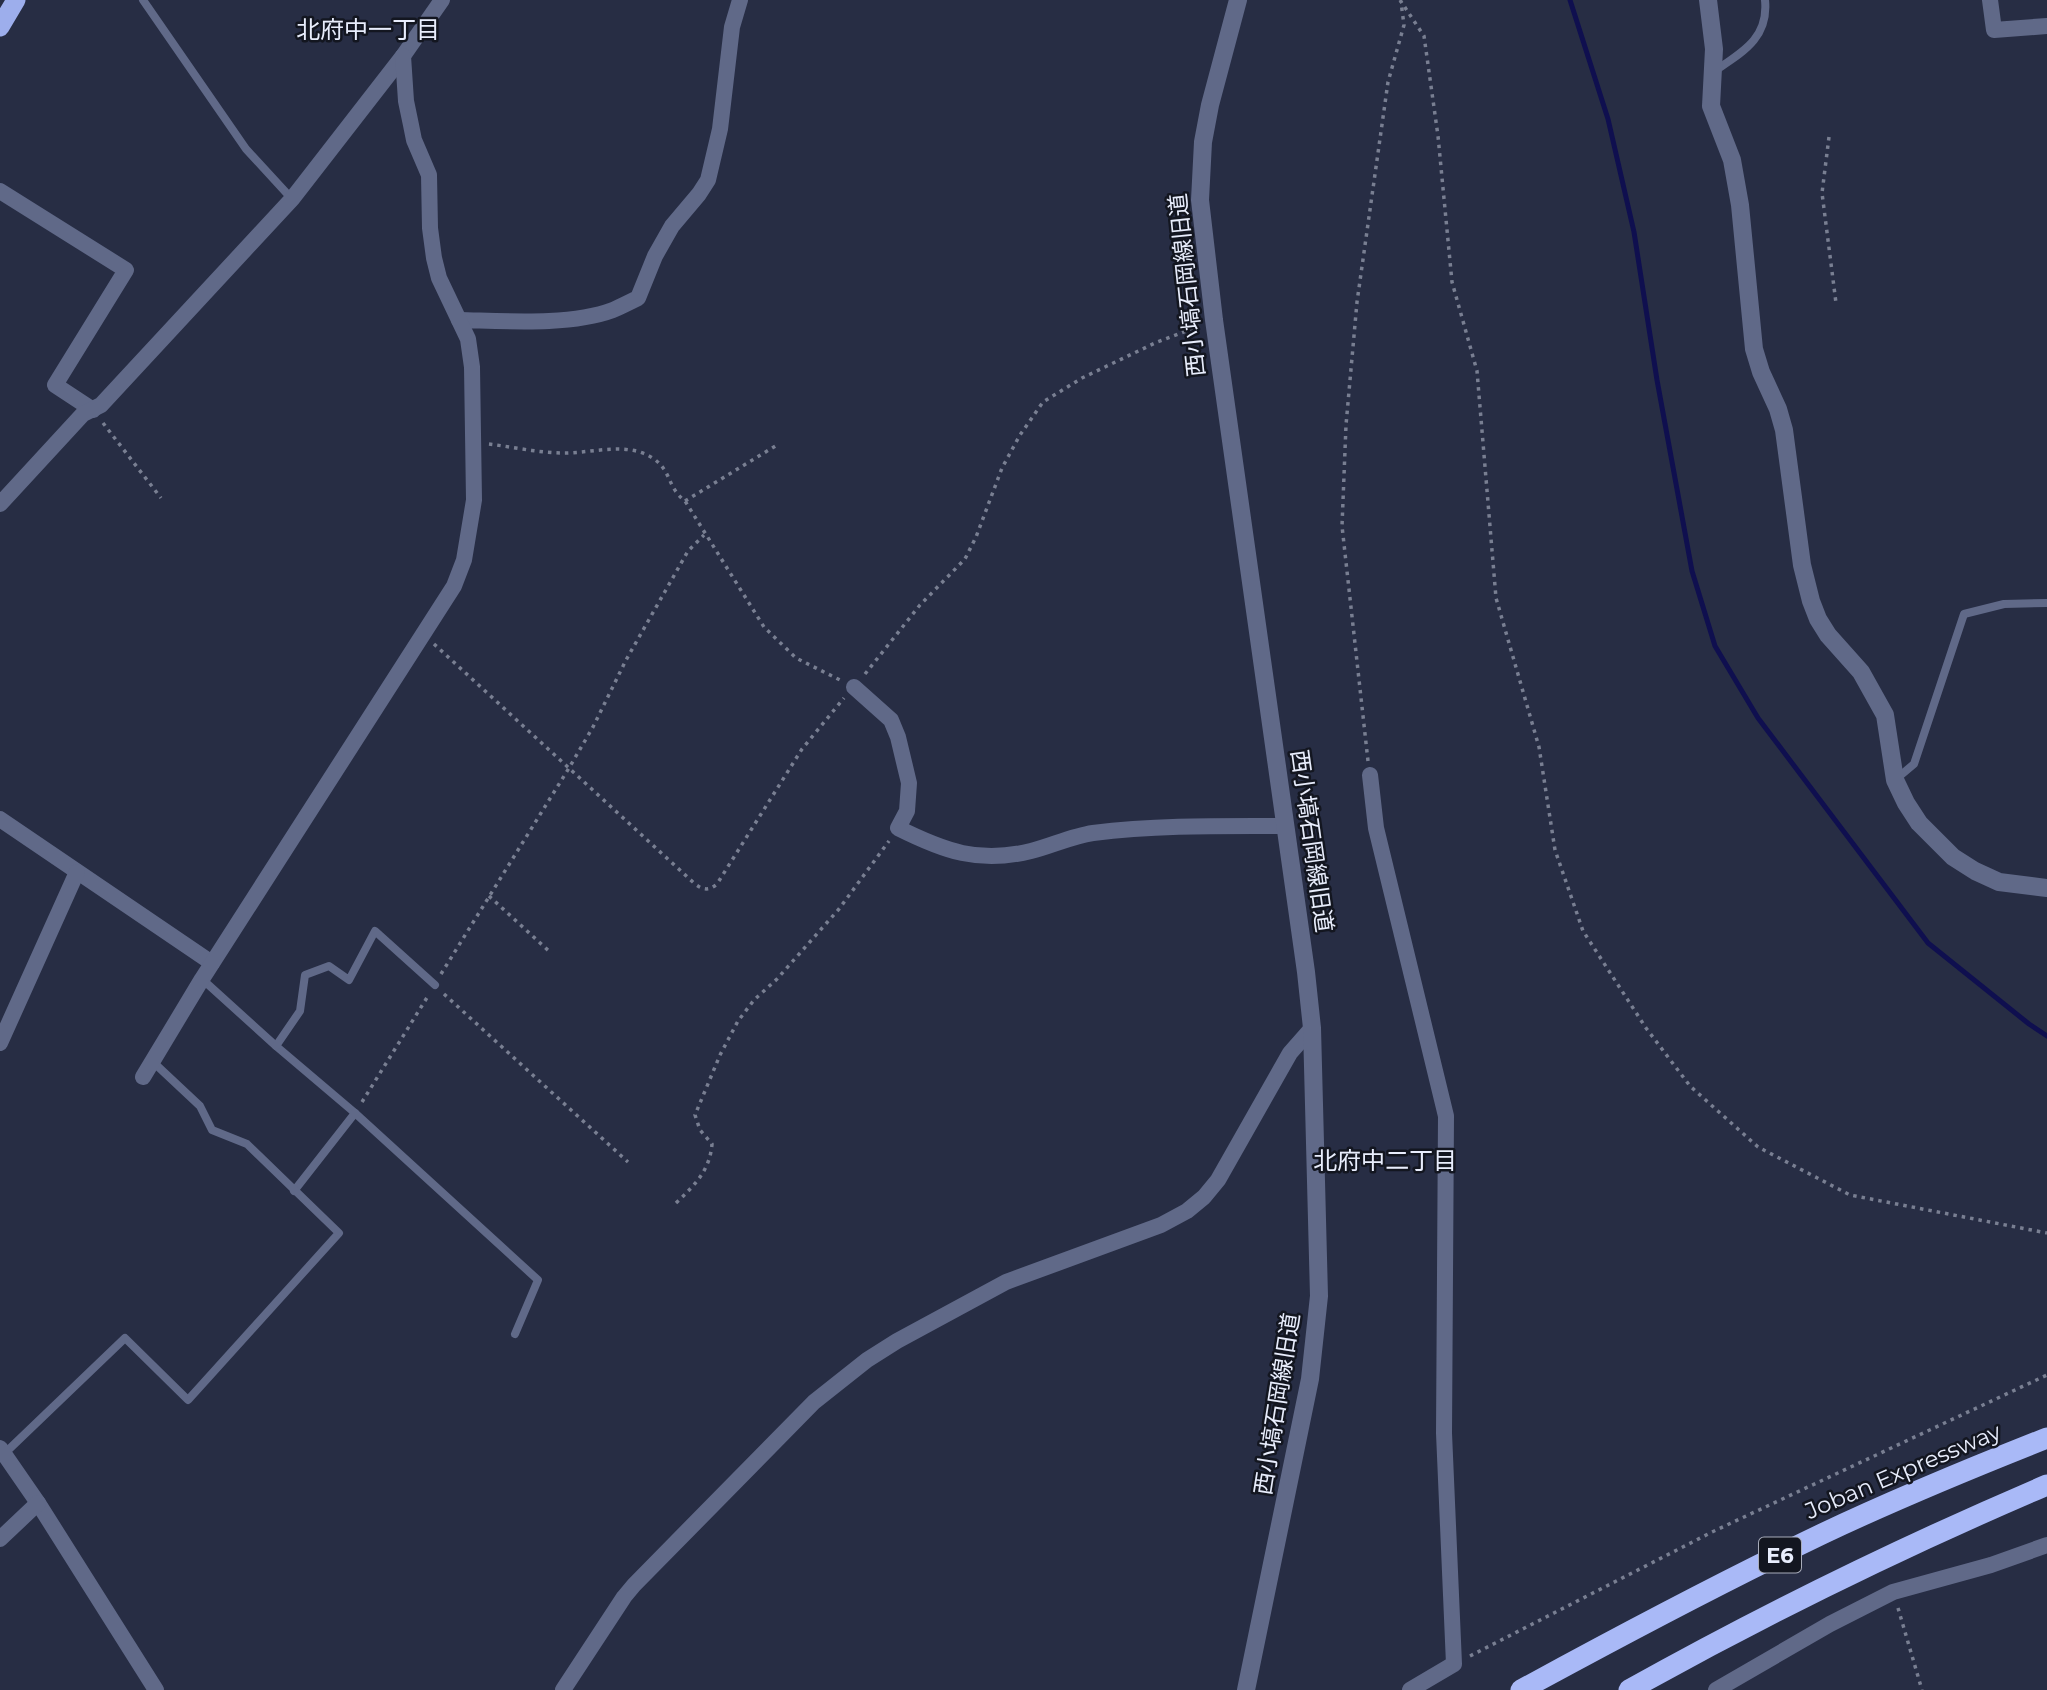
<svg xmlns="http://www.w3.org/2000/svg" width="2047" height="1690" viewBox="0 0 2047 1690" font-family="Montserrat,'Noto Sans JP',sans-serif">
<rect width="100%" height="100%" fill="#272d44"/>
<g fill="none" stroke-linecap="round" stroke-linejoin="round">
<polyline stroke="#0f0f4f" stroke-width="5" points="1570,0 1608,119 1634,232 1657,380 1692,571 1715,646 1758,718 1928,943 2029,1024 2047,1036"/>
<g stroke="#797f92" stroke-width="3.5" stroke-dasharray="3.5 5" stroke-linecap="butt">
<polyline points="1400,0 1424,36 1438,136 1452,282 1477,371 1496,598 1539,747 1555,850 1583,931 1646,1028 1690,1086 1758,1147 1850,1195 2047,1233"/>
<polyline points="1829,137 1822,193 1836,303"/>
<polyline points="103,423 161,498"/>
<path d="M489,444C513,447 539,453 564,453C593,453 629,441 654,459C672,472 667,487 685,501L764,627L796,658L840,680"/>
<polyline points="685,501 777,445"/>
<path d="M434,644L695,884C703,890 709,891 717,884L802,749L844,698"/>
<polyline points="865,674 920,605 965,559 976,537 1002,468 1020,435 1043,402 1082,378 1155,343 1199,326"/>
<polyline points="1368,761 1342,526 1346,425 1357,302 1388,82 1404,25 1401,2"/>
<polyline points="489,896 551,953"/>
<polyline points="441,974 569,768 593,727 626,660 688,551 704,535"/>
<polyline points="444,994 628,1162"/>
<polyline points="362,1102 428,996"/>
<path d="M676,1203C695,1185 710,1170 712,1144L700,1130L695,1115L720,1055L738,1021L754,1000L777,979L839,909L889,841"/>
<polyline points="1898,1608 1922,1690"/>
<polyline points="1470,1656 1712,1532 2047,1375"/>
</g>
<g stroke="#606988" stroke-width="8">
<polyline points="143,0 246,149 292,199"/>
<path d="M1713,72C1741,53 1769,39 1765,0"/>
<polyline points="1895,780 1914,764 1964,614 2004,604 2047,603"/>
<polyline points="202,979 276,1046 355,1113 538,1280 515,1334"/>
<polyline points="276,1046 300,1011 305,975 329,966 349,980 375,931 435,985"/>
<polyline points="294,1191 355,1113"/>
<polyline points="4,1454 125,1338 188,1400 339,1233 247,1144 212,1130 200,1106 152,1061"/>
</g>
<g stroke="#606988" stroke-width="16">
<polyline points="1990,0 1994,30 2047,26"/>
<polyline points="0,191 126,270 55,385 93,410"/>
<path d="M459,320C505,321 570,326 613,310C622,306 630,302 638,298L655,256L672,226L699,194L708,180L720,129L732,27L740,0"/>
<polyline points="0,504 83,414 101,405 292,199 403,56 442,0"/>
<path d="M854,687L891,720L898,737L909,783L907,811L898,828C944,851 979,864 1031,851C1051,846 1072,836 1093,833C1156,825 1220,826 1284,826"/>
<polyline points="1370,775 1376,828 1446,1116 1444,1433 1454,1664 1410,1690"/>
<polyline points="0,819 212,963"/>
<polyline points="0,1043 77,872"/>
<polyline points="143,1077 202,979 454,586 464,560 474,500 472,367 468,339 439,278 434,258 430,228 429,175 414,140 411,125 406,101 403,56"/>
<polyline points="0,1448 38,1503 156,1690"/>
<polyline points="0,1539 38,1503"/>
<polyline points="563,1690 624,1597 634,1585 814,1402 867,1360 897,1341 1006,1282 1161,1225 1187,1211 1204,1197 1218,1180 1290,1053 1312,1028"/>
<polyline points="1716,1690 1830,1624 1893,1592 1991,1565 2047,1545"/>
</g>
<g stroke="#606988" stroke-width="18">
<polyline points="1238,0 1210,105 1203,142 1200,200 1214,320 1306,972 1312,1028 1319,1296 1310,1379 1246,1690"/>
<polyline points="1708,0 1714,49 1711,106 1732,160 1740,205 1754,349 1761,372 1778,409 1784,430 1802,565 1811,601 1818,619 1828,635 1861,672 1885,715 1895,780 1906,803 1919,823 1953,857 1975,871 1999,882 2047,888"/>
</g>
<polyline stroke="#9daeec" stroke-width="19" points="0,27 16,0"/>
<g stroke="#a9b9f7" stroke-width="21">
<path d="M1521,1690C1620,1636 1720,1583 1822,1534C1896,1499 1971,1468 2047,1438"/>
<path d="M1629,1690C1765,1614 1904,1546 2047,1485"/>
</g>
</g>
<g text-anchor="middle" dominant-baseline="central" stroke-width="5" stroke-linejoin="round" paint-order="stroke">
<rect fill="#131620" stroke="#a8acba" stroke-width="2" x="1759" y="1537.5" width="42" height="35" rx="5"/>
<g font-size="21" font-weight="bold" fill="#e8edfc">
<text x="1780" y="1555">E6</text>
</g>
<g font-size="23" fill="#e8edfc" stroke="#131620">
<text transform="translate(1187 285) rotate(-96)">西小塙石岡線旧道</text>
<text transform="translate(1312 841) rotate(82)">西小塙石岡線旧道</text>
<text transform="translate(1277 1404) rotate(-81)">西小塙石岡線旧道</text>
<text transform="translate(1903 1471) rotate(-23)">Joban Expressway</text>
</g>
<g font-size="24" fill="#e8edfc" stroke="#131620">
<text x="368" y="29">北府中一丁目</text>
<text x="1385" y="1160">北府中二丁目</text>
</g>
</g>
</svg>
